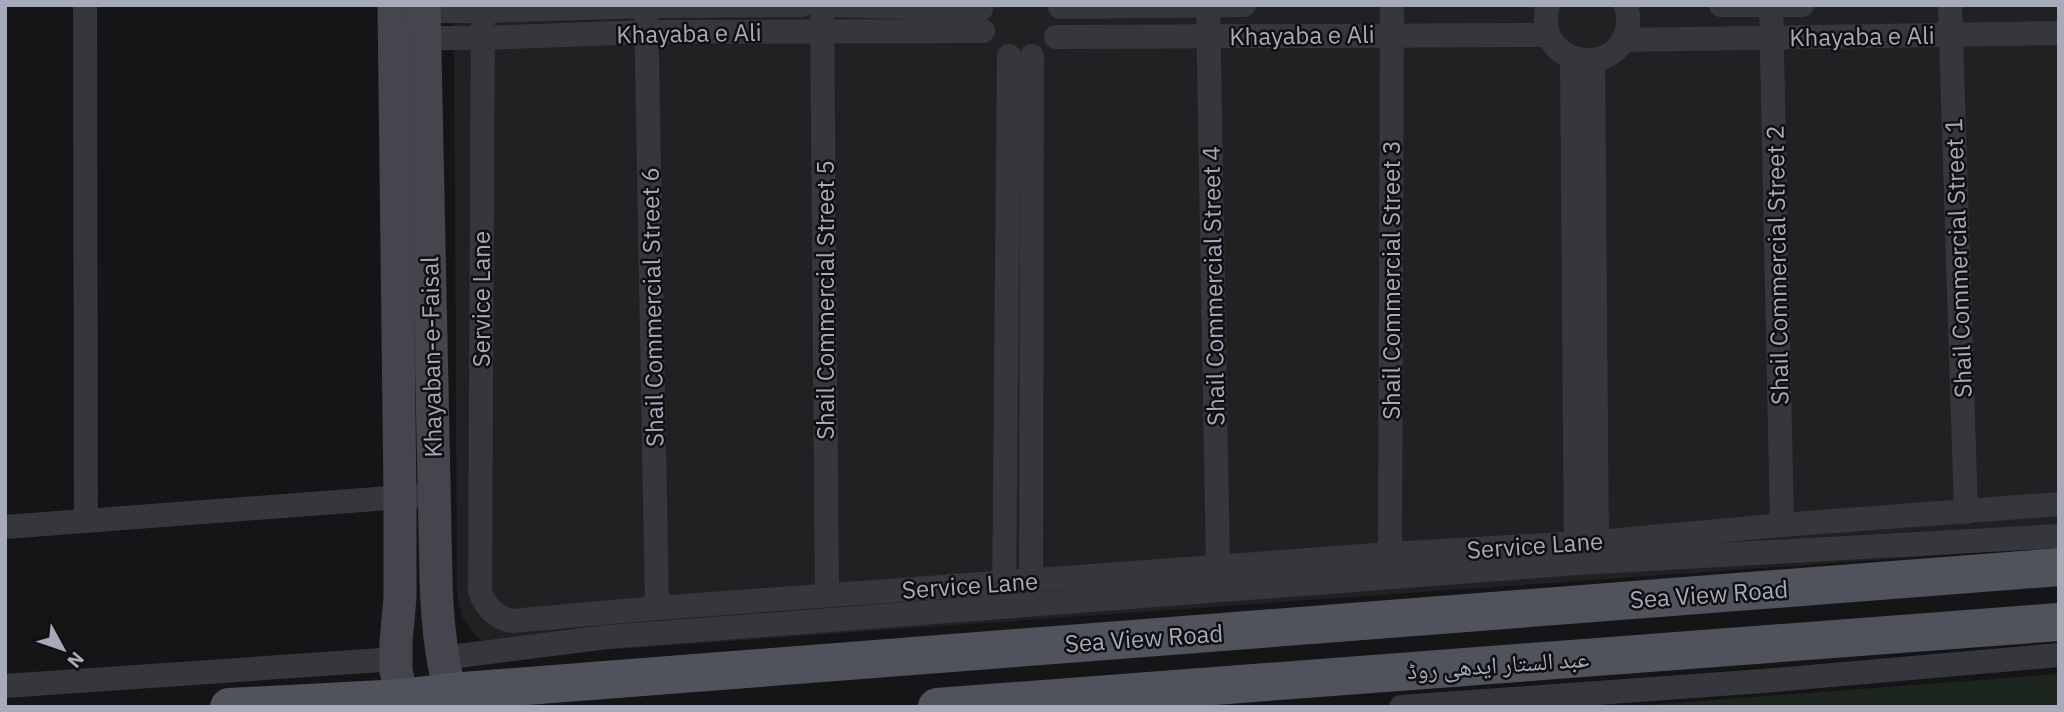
<svg xmlns="http://www.w3.org/2000/svg" width="2064" height="712" viewBox="0 0 2064 712" font-family="'IBM Plex Sans','Noto Naskh Arabic',sans-serif">
<rect width="100%" height="100%" fill="#151517"/>
<polygon fill="#212124" points="454,5 2059,5 2059,547 519,656 495,650 478,638 463,619 457,594"/>
<polygon fill="#1d261e" points="2059,674 2059,707 1622,707"/>
<g fill="none" stroke-linecap="round" stroke-linejoin="round">
<g stroke="#36363d" stroke-width="24">
<polyline points="85,5 86,520"/>
<path d="M483,5L480,592C487,608 494,616 511,621L657,608L1390,554L1597,542L1782,525L2059,504"/>
<polyline points="646,5 657,608"/>
<polyline points="822,5 827,595"/>
<polyline points="828,5 981,9"/>
<polyline points="1208,5 1218,567"/>
<path d="M1548,5C1531,69 1625,80 1628,22C1629,17 1627,10 1626,5"/>
<polyline points="1721,5 1802,5"/>
<polyline points="1771,5 1782,525"/>
<polyline points="1950,5 1966,512"/>
<polyline points="1060,7 1244,5"/>
<polyline points="409,11 483,11 646,6 802,5"/>
<polyline points="1056,37 1548,35"/>
<polyline points="410,38 482,38 647,32 983,31"/>
<polyline points="1623,40 2059,33"/>
<polyline points="1572,59 1576,559"/>
<polyline points="1593,61 1597,557"/>
<polyline points="5,527 416,496"/>
<polyline points="1390,554 1392,5"/>
<polyline points="1031,598 1032,56"/>
<polyline points="1004,600 1009,56"/>
<polyline points="443,658 607,637 1577,563 2059,536"/>
<polyline points="5,686 396,659"/>
<polyline points="1401,707 1763,681 2059,655"/>
</g>
<g stroke="#44454d" stroke-width="33">
<polyline points="394,5 400,497 400,598 396,641 396,671 405,707"/>
<path d="M424,5L436,578C437,621 441,666 455,707"/>
</g>
<g stroke="#51535c" stroke-width="38">
<polyline points="229,707 402,698 450,692 2059,567"/>
<polyline points="937,707 2059,622"/>
</g>
</g>
<g text-anchor="middle" dominant-baseline="central" stroke-width="5" stroke-linejoin="round" paint-order="stroke">
<g font-size="24" fill="#a6aab9" stroke="#101012">
<text transform="translate(689 33) rotate(-1)">Khayaba e Ali</text>
<text transform="translate(1302 35) rotate(-1)">Khayaba e Ali</text>
<text transform="translate(1862 36) rotate(-1)">Khayaba e Ali</text>
<text transform="translate(1958 258) rotate(-92)">Shail Commercial Street 1</text>
<text transform="translate(1777 265) rotate(-91)">Shail Commercial Street 2</text>
<text transform="translate(1391 280) rotate(-90)">Shail Commercial Street 3</text>
<text transform="translate(1213 286) rotate(-91)">Shail Commercial Street 4</text>
<text transform="translate(481 299) rotate(-90)">Service Lane</text>
<text transform="translate(825 300) rotate(-90)">Shail Commercial Street 5</text>
<text transform="translate(652 307) rotate(-91)">Shail Commercial Street 6</text>
<text transform="translate(431 357) rotate(-91)">Khayaban-e-Faisal</text>
<text transform="translate(1535 545) rotate(-4)">Service Lane</text>
<text transform="translate(970 585) rotate(-4)">Service Lane</text>
<text transform="translate(1709 594) rotate(-4)">Sea View Road</text>
<text transform="translate(1144 638) rotate(-4)">Sea View Road</text>
<text transform="translate(1498 664) rotate(-4)">عبد الستار ایدھی روڈ</text>
</g>
</g>
<rect width="2064" height="712" fill="none" stroke="#a6aab9" stroke-width="14"/>
<g transform="translate(63 649) rotate(130)" stroke="#101012" stroke-width="5" paint-order="stroke">
<path d="M0-5L12 26L0 18L-12 26Z" fill="#a6aab9"/>
<text y="-10" font-size="19" font-weight="bold" text-anchor="middle" fill="#a6aab9">N</text>
</g>
</svg>
